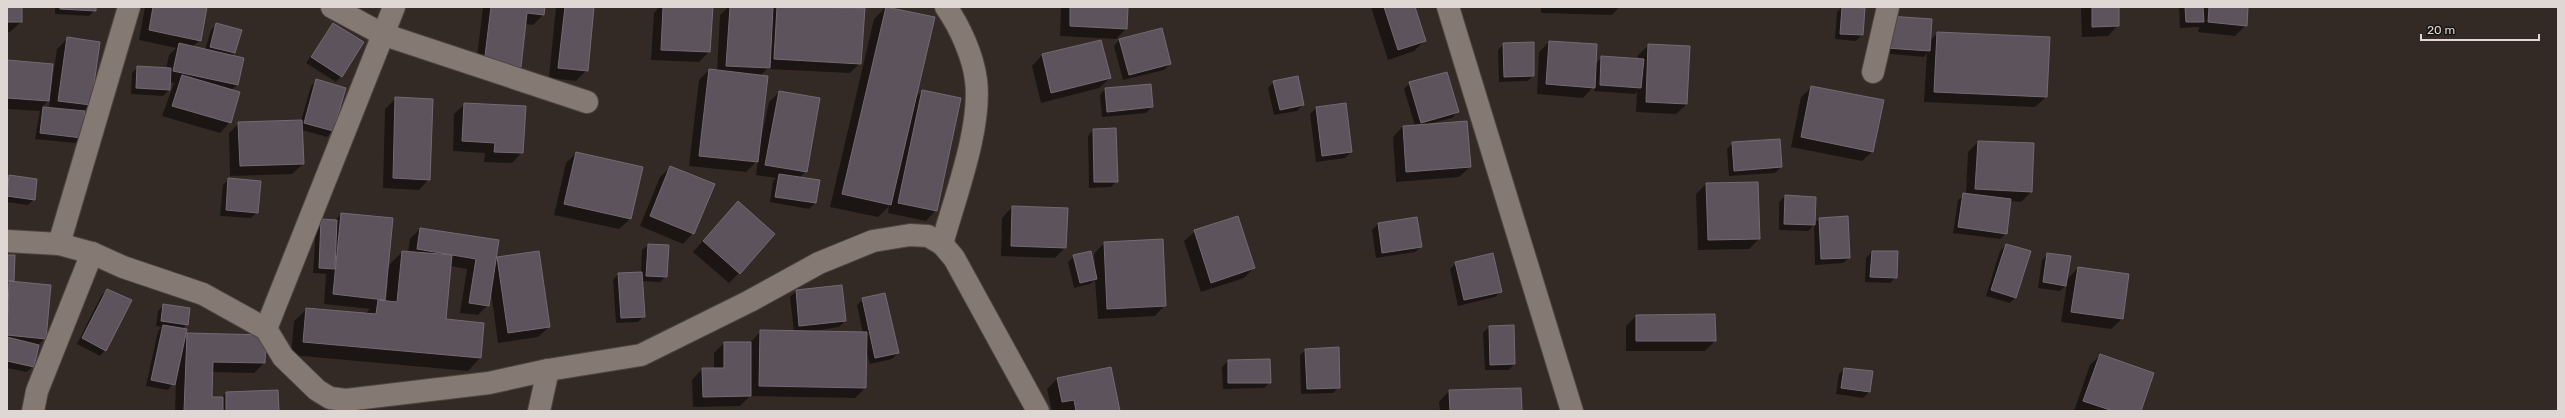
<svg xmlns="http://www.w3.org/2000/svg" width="2565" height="418" viewBox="0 0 2565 418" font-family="Rubik,sans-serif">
<rect width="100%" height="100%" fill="#342a25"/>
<g fill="#0007" fill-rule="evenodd">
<polygon points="7,7 21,7 21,22 10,32 7,32"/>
<polygon points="55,7 95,7 95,10 89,16 55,14"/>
<polygon points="145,7 206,7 200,40 192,47 205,50 211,30 217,24 234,53 231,56 237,85 231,90 230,122 220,133 162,116 174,83 170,82 169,90 163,96 131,94 132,73 138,67 166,69 169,55 176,48 139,40"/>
<polygon points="483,7 544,7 543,15 533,25 525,24 520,67 509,77 475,74"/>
<polygon points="556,7 593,7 587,70 576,81 549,78"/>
<polygon points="659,7 712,7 709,52 699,62 651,60 654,13"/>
<polygon points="728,7 772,7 772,10 775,7 864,9 860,63 850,73 767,69 760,76 758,153 769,102 779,92 806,171 799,178 815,203 809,209 770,202 773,181 776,178 756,175 758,160 746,172 689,166 699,80 709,70 717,71 720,15"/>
<polygon points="886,7 934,17 915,98 922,91 936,210 926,221 888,213 889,206 878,217 830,207 874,19"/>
<polygon points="1061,7 1127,7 1126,29 1116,39 1060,36"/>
<polygon points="1371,7 1414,7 1424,41 1414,51 1388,60"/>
<polygon points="1541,7 1619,7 1612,15 1541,13"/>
<polygon points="1842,7 1864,9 1862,35 1856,41 1835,39 1837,12"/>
<polygon points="2081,7 2118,7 2118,25 2108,36 2082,37"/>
<polygon points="2179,7 2247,7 2246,25 2235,36 2198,32 2199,27 2180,28"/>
<polygon points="1883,23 1930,40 1938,33 2049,38 2046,97 2035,107 1924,102 1927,53 1924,57 1881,53"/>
<polygon points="333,24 341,76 336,82 306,63"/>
<path d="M67,39L90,105L84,111L81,137L75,143L35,139L40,111L7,109V61L50,97L57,49ZM50,99L49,108L42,107Z"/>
<polygon points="1119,40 1170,64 1164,70 1123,80 1114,46"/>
<polygon points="1100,41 1110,78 1099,88 1041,103 1032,66 1042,55"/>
<polygon points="1549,42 1595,64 1602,57 1638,60 1638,55 1649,45 1687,104 1676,114 1636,112 1637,91 1635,94 1594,91 1594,86 1583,98 1537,94 1539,52"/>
<polygon points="1504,44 1533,76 1528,81 1499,82 1498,50"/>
<polygon points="317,80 345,88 332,131 327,137 302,130 303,164 292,174 230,176 229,133 239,123 301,121 311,86"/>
<polygon points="1274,82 1303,105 1297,111 1274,115 1268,88"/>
<polygon points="1410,83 1457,112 1452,118 1432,123 1470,167 1459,177 1396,182 1393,137 1403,126 1415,126 1404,89"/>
<polygon points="1812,87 1873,151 1862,161 1791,147 1801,97"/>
<polygon points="1105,89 1152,107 1146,113 1102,117 1100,95"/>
<polygon points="396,98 429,179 419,190 383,188 385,109"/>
<polygon points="465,104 522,152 512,163 484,162 485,153 453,151 454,114"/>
<polygon points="1345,104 1351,152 1345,158 1316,162 1310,114 1316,108"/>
<polygon points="1093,130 1117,181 1111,187 1089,188 1088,136"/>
<polygon points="1978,142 2031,192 2021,202 2010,201 2006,233 2000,239 1953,233 1958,200 1966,194 1968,152"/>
<polygon points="1733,143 1781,167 1775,173 1729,176 1727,149"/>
<polygon points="576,153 641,167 630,219 619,229 554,215 566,163"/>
<polygon points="671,167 693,233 683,244 640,226 660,177"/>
<polygon points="9,176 34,199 28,205 7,202 7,178"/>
<polygon points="229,179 257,212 251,218 220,216 223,185"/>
<polygon points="1706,184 1759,239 1749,249 1698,250 1696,194"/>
<polygon points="1785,196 1814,224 1819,218 1849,258 1843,263 1815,265 1814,225 1808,231 1779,230 1779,202"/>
<polygon points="1012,207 1065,248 1055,258 1001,256 1002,218"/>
<polygon points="728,213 739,273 729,283 693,252"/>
<path d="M341,214L387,267L402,252H408L410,239L420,229L495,260L498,258L549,327L538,337L498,343L491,292L488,305L478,315L460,313L467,269L450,266L445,320L483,323L480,358L468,371L291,355L294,321L307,309L365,314L370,309L324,304L326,274L313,273L316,226L322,220L334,221ZM386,281H388L386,302H382L384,299Z"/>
<polygon points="1417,218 1421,247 1415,252 1376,258 1372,230 1378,224"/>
<polygon points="1195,231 1254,268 1244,278 1201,292 1184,241"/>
<polygon points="1104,243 1165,305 1155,316 1098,319 1095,280 1090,284 1074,288 1068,262 1074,256 1095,266 1094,254"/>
<polygon points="648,245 666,276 660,282 642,281 644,316 638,322 616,323 613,280 618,274 641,273 642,250"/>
<polygon points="2006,245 2016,297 2010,303 1986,296 2000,251"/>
<polygon points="1872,252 1896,277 1890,283 1865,282 1866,258"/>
<polygon points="2048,254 2066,280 2078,268 2122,319 2111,329 2061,322 2067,284 2060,291 2038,288 2042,260"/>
<polygon points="7,256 13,280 11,283 45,338 38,345 33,366 27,372 7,368"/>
<polygon points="1456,263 1500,292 1495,297 1458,306 1450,269"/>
<polygon points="107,290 105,350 100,356 77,344 101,296"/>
<polygon points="796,291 845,321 839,327 806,332 863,333 857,305 863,299 898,353 892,359 870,364 866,350 865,388 855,398 750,396 740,406 693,407 692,380 702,369 714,369 714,353 724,343 750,343 761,331 794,332 790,297"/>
<polygon points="164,305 187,324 182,329 184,337 187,334 264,363 254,373 211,372 211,398 221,398 226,393 278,411 175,411 176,380 168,390 146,386 158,331 162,327 156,326 158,311"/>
<polygon points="1714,315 1715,341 1705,351 1626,351 1626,326 1636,316"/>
<polygon points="1489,327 1514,364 1509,370 1485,370 1483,333"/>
<polygon points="1306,350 1339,387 1333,393 1301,394 1300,355"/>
<polygon points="2100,355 2140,411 2074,411 2090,365"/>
<polygon points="1228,361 1270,382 1264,388 1223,389 1222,367"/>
<polygon points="1845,369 1872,372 1869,392 1863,398 1836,394 1839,374"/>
<polygon points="1057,379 1119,411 1052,411 1047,389"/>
<polygon points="1449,391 1521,411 1440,411 1439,402"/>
</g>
<g fill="#5c535c" stroke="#736a73">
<rect x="7" y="7" width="15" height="15"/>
<polygon points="60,7 96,7 96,11 60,9"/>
<polygon points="153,7 207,7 201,41 149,30"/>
<polygon points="491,7 545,7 544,15 527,13 521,67 484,64"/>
<polygon points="565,7 594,7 588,71 558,68"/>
<polygon points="663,7 713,7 710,52 661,50"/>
<polygon points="730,7 773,7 770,68 726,66"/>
<polygon points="777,7 865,8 861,64 774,59"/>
<polygon points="886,7 935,17 891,205 842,194"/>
<polygon points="1070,7 1128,7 1127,29 1070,26"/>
<polygon points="1384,7 1415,7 1426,41 1398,50"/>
<polygon points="1842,7 1865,8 1863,35 1840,34"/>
<polygon points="2092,7 2119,7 2119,26 2092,27"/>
<polygon points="2185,7 2203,7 2204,22 2186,22"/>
<polygon points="2209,7 2248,7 2247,26 2208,22"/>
<polygon points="1888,16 1932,19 1930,51 1886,48"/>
<polygon points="216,23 242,30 235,53 210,47"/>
<polygon points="333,23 364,42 342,77 311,57"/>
<polygon points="1162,28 1171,64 1129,75 1119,39"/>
<polygon points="1937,32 2050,37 2047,97 1934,92"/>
<polygon points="67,37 100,42 91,105 58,101"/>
<polygon points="1101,40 1111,78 1051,93 1042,54"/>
<polygon points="1549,41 1597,44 1595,88 1546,84"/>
<polygon points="1534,42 1534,76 1504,77 1503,43"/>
<polygon points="179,43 244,58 238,85 173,71"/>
<polygon points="1648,44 1690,46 1687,104 1646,102"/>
<polygon points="1601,56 1644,59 1641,88 1600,85"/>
<polygon points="7,60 53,64 49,101 7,98"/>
<polygon points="137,66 171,68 170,90 136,88"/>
<polygon points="709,69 768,76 758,162 699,156"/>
<polygon points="1447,72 1459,112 1421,123 1409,82"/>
<polygon points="182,75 240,92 231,123 172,106"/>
<polygon points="1298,76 1304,105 1280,110 1273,81"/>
<polygon points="316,79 346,88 333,131 304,123"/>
<polygon points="1151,84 1153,107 1107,112 1105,88"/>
<polygon points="1811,86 1884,100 1873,152 1801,137"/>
<polygon points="922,90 961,98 937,211 898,203"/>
<polygon points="779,91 820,98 807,172 765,165"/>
<polygon points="395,97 433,99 430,180 393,178"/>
<polygon points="464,103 526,106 523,153 494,152 495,143 462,141"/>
<polygon points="1346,103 1352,152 1322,156 1316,107"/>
<polygon points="43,107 85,111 82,138 40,133"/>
<polygon points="302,120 304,164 240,166 238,122"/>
<polygon points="1467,121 1471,167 1406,172 1403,126"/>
<polygon points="1116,128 1118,182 1094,182 1093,129"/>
<polygon points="1780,139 1782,167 1734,171 1732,142"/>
<polygon points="1978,141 2034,143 2032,192 1975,189"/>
<polygon points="576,152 643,167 631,219 564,204"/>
<polygon points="670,166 715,184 694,234 650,216"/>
<polygon points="779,174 820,180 816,203 775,197"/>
<polygon points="9,175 37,179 35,200 7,196"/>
<polygon points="228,178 261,181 258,213 226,210"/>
<polygon points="1758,182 1760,239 1708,240 1706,183"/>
<polygon points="1963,193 2011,199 2007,234 1958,227"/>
<polygon points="1785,195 1816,197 1815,225 1784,224"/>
<polygon points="738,201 775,234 740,274 703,241"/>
<polygon points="1012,206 1068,208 1066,248 1011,246"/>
<polygon points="341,213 393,218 385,300 333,294"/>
<polygon points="1238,216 1255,268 1211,283 1194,230"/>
<polygon points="1848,216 1850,258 1821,259 1819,218"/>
<polygon points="1417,217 1422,247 1382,253 1378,223"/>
<polygon points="321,219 337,220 335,269 319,268"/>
<polygon points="420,228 499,240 489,306 469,303 476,259 417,249"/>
<polygon points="1163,239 1166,306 1107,309 1104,242"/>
<polygon points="648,244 669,245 667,277 646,276"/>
<polygon points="2006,244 2031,251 2016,298 1991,290"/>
<polygon points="402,251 452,255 446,319 484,323 481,358 303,342 306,308 376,314 378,300 397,302"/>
<polygon points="539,251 550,327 508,333 497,257"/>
<polygon points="1091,251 1097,279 1080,283 1073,255"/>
<polygon points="1872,251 1898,251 1897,278 1870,277"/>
<polygon points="1493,253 1502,292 1464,300 1455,262"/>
<polygon points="2047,253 2071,256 2066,286 2043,282"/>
<polygon points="7,255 15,255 14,281 7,281"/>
<polygon points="2078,267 2129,274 2123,319 2071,312"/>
<polygon points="642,272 645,317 621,318 618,273"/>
<polygon points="9,281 51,285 46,339 7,335"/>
<polygon points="842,285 846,321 799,326 796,290"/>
<polygon points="107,289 132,300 106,351 82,338"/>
<polygon points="885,293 899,353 875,358 862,298"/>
<polygon points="163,304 190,308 188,325 161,321"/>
<polygon points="1715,314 1716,341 1636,341 1636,315"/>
<polygon points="163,325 187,329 175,385 151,380"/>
<polygon points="1514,325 1515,364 1490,365 1489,326"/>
<polygon points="760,330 867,332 866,388 759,386"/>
<polygon points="187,333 266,335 265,363 213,362 212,397 223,397 223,411 184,411"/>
<polygon points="7,337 39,345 34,367 7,361"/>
<polygon points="724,342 751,342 751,396 703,397 702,368 724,368"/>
<polygon points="1339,347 1340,388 1307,389 1305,349"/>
<polygon points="2100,354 2154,373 2141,411 2113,411 2083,401"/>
<polygon points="1270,359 1271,383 1228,383 1228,360"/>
<polygon points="1111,367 1120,411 1076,411 1074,400 1062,402 1057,378"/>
<polygon points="1844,368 1873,371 1870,392 1841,388"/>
<polygon points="1521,388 1522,411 1450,411 1449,390"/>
<polygon points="278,390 279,411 226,411 226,392"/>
</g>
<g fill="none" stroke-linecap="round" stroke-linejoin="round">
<g stroke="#4e4641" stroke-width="24">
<g id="minor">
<polyline points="332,7 382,34 587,102"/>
<polyline points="1448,7 1572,411"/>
<polyline points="1873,72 1888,7"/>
<polyline points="7,241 59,244 92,253 123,267 203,294 266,329 283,357 317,390 330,398 346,400 489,383 548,370 641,355 750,301 819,263 873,241 910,235 928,236 942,244 954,258 1038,411"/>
<polyline points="59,244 129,7"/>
<path d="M942,244C955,197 982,127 976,80C973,56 960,27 946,7"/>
<polyline points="266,329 394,7"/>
<polyline points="33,411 37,391 92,253"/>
<polyline points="539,411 548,370"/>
</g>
</g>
<use href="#minor" stroke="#857973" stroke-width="22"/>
</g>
<rect width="2565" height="418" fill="none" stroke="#ded7d4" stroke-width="16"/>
<path d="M2421 34v6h118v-6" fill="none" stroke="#ded7d4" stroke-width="2"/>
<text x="2427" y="34" font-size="12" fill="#ded7d4" stroke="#191412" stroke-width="3" paint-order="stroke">20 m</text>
</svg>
